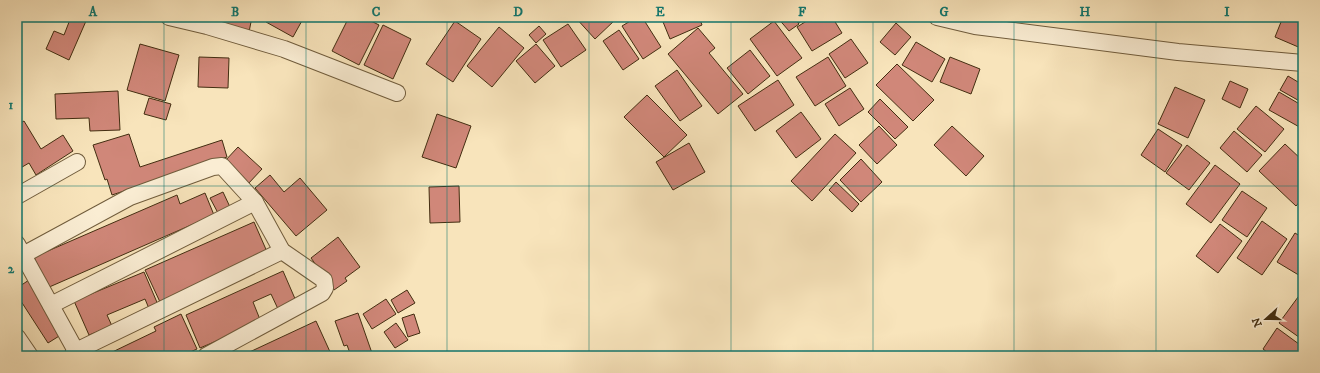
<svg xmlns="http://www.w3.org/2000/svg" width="1320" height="373" viewBox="0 0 1320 373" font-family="'IM FELL DW Pica',serif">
<rect width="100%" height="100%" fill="#f8e4bb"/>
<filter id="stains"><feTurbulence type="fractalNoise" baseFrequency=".005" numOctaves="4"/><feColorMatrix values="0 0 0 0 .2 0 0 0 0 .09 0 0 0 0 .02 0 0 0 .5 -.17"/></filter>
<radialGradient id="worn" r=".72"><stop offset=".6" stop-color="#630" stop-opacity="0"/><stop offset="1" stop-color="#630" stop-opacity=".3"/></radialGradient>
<g fill="#d08779" stroke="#432e11">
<polygon points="71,17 86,21 69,60 46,49 54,31 64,35"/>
<polygon points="195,17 252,17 249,32"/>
<polygon points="269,17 304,17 293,37 266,22"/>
<polygon points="349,17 363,17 379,25 359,65 332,51"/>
<polygon points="575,17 613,17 615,20 595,39"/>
<polygon points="637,17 642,17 661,47 643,59 622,26"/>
<polygon points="661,17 699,17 702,25 670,39"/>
<polygon points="777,17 793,17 799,24 789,31"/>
<polygon points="795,17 807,17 799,23"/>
<polygon points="813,17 832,17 842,33 812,51 797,27"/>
<polygon points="1283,17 1303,17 1303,49 1275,37"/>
<polygon points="455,21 481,39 453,82 426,64"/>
<polygon points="774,21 802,58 777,76 750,39"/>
<polygon points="896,23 911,37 895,55 880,42"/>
<polygon points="568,24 586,50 561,67 543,40"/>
<polygon points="383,25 411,39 393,79 364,65"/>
<polygon points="539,26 546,34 536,43 529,35"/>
<polygon points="499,27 524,48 492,87 467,66"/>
<polygon points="698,28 715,48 709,53 743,94 718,114 668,54"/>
<polygon points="619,30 639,59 623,70 603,41"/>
<polygon points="851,39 868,63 845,78 829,54"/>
<polygon points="916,42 945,59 932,82 902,65"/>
<polygon points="140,44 179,55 165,101 127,90"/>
<polygon points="536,44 555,66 535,83 516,61"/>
<polygon points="750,50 770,76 748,94 727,68"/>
<polygon points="199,57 229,58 228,88 198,87"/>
<polygon points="828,57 846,86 815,106 796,77"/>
<polygon points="950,57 980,69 971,94 940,82"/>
<polygon points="897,64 934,100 913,121 876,85"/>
<polygon points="677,70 702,106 680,121 655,86"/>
<polygon points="1288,76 1303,85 1303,103 1280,90"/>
<polygon points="778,80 794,105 755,131 738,106"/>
<polygon points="1230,81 1248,89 1240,108 1222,99"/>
<polygon points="1175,87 1205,100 1188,138 1158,124"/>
<polygon points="850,88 864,109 839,126 825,104"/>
<polygon points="118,91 120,130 90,131 89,118 56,119 55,94"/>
<polygon points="1279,92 1303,106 1303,129 1269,110"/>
<polygon points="647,95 687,135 664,157 624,117"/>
<polygon points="149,98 171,104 166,120 144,114"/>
<polygon points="880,99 908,127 895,139 868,112"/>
<polygon points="1256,106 1284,129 1265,152 1237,129"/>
<polygon points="801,112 821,139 796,158 776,131"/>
<polygon points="437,114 471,126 456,168 422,157"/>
<polygon points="24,121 41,149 63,135 73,151 36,175 29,163 17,170 17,125"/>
<polygon points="879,126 897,145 877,164 859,145"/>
<polygon points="952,126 984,156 966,176 934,145"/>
<polygon points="1158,129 1182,145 1165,172 1141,155"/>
<polygon points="1234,131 1262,155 1247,172 1220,148"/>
<polygon points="129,134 140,167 222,140 227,157 112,195 107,179 105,180 93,145"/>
<polygon points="835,134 856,153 812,201 791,181"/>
<polygon points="689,143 705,172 673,190 656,162"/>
<polygon points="1285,144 1303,161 1303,198 1296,206 1259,171"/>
<polygon points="1187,145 1210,163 1189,190 1166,173"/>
<polygon points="238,147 262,169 248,184 224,162"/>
<polygon points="861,159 882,182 861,202 840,180"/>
<polygon points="1215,165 1240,184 1211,223 1186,204"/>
<polygon points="270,175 284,192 300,178 327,210 296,236 255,188"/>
<polygon points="836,182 859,204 852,212 829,190"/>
<polygon points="459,186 460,222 430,223 429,187"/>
<polygon points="1242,191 1267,208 1247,237 1222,220"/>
<polygon points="223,192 230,207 218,213 210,198"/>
<polygon points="205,193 214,215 47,288 34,257 177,195 180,204"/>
<polygon points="1262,221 1287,239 1262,275 1237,258"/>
<polygon points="254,222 268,254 160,302 145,270"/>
<polygon points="1220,224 1242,241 1218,273 1196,256"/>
<polygon points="1295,233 1303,238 1302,277 1277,262"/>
<polygon points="338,237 360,267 345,278 347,281 334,290 311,258"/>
<polygon points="283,271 296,301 278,309 271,294 253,302 261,322 200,348 186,315"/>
<polygon points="144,272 159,307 150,311 145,299 107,315 112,326 89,335 74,301"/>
<polygon points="29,280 64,333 48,343 17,295 17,288"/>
<polygon points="407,290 415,303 398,313 391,300"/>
<polygon points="1301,293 1303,294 1303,340 1279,323"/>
<polygon points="386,299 396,314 372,329 363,314"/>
<polygon points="358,313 373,356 351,356 347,345 344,346 335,321"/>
<polygon points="181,314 197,349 181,356 104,356 156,331 154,327"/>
<polygon points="414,314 420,333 408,337 402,318"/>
<polygon points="316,321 331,354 327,356 241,356"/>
<polygon points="396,323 408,340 395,348 384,332"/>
<polygon points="1277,328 1303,347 1296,356 1272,356 1263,349"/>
</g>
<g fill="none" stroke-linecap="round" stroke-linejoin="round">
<g stroke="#705c3c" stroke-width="18">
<g id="street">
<polyline points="169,17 207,26 284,49 397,93"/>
<polyline points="937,17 975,26 1178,52 1303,63"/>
<polyline points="17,196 77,162"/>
<polyline points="17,244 76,351"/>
<polyline points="17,260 23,255 130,197 213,167 222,166 255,202 282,251 324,280 325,288 322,293 206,356"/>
<polyline points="51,305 255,202"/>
<polyline points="17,337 30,356"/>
<polyline points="72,356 76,351 282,251"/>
</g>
</g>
<use href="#street" stroke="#faedd3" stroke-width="16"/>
</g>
<path fill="none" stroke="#0f766e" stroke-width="1" stroke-opacity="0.55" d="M164,17V356M306,17V356M447,17V356M589,17V356M731,17V356M873,17V356M1014,17V356M1156,17V356M17,186H1303"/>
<rect width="1320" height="373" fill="none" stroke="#f8e4bb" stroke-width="44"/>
<g transform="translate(1266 319) rotate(249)" stroke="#faedd3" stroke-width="3" paint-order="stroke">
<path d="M0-3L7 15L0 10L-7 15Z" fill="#432e11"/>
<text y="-6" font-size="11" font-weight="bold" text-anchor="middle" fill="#432e11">N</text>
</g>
<rect x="22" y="22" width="1276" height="329" fill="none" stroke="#0f766e" stroke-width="1.5"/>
<g font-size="13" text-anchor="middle" font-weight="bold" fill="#0f766e">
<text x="93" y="16">A</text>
<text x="235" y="16">B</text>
<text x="376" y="16">C</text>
<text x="518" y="16">D</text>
<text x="660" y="16">E</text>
<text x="802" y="16">F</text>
<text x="944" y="16">G</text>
<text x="1085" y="16">H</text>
<text x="1227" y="16">I</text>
<text x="11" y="109">1</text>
<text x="11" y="273">2</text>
</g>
<rect width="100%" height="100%" filter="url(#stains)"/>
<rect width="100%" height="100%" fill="url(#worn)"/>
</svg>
